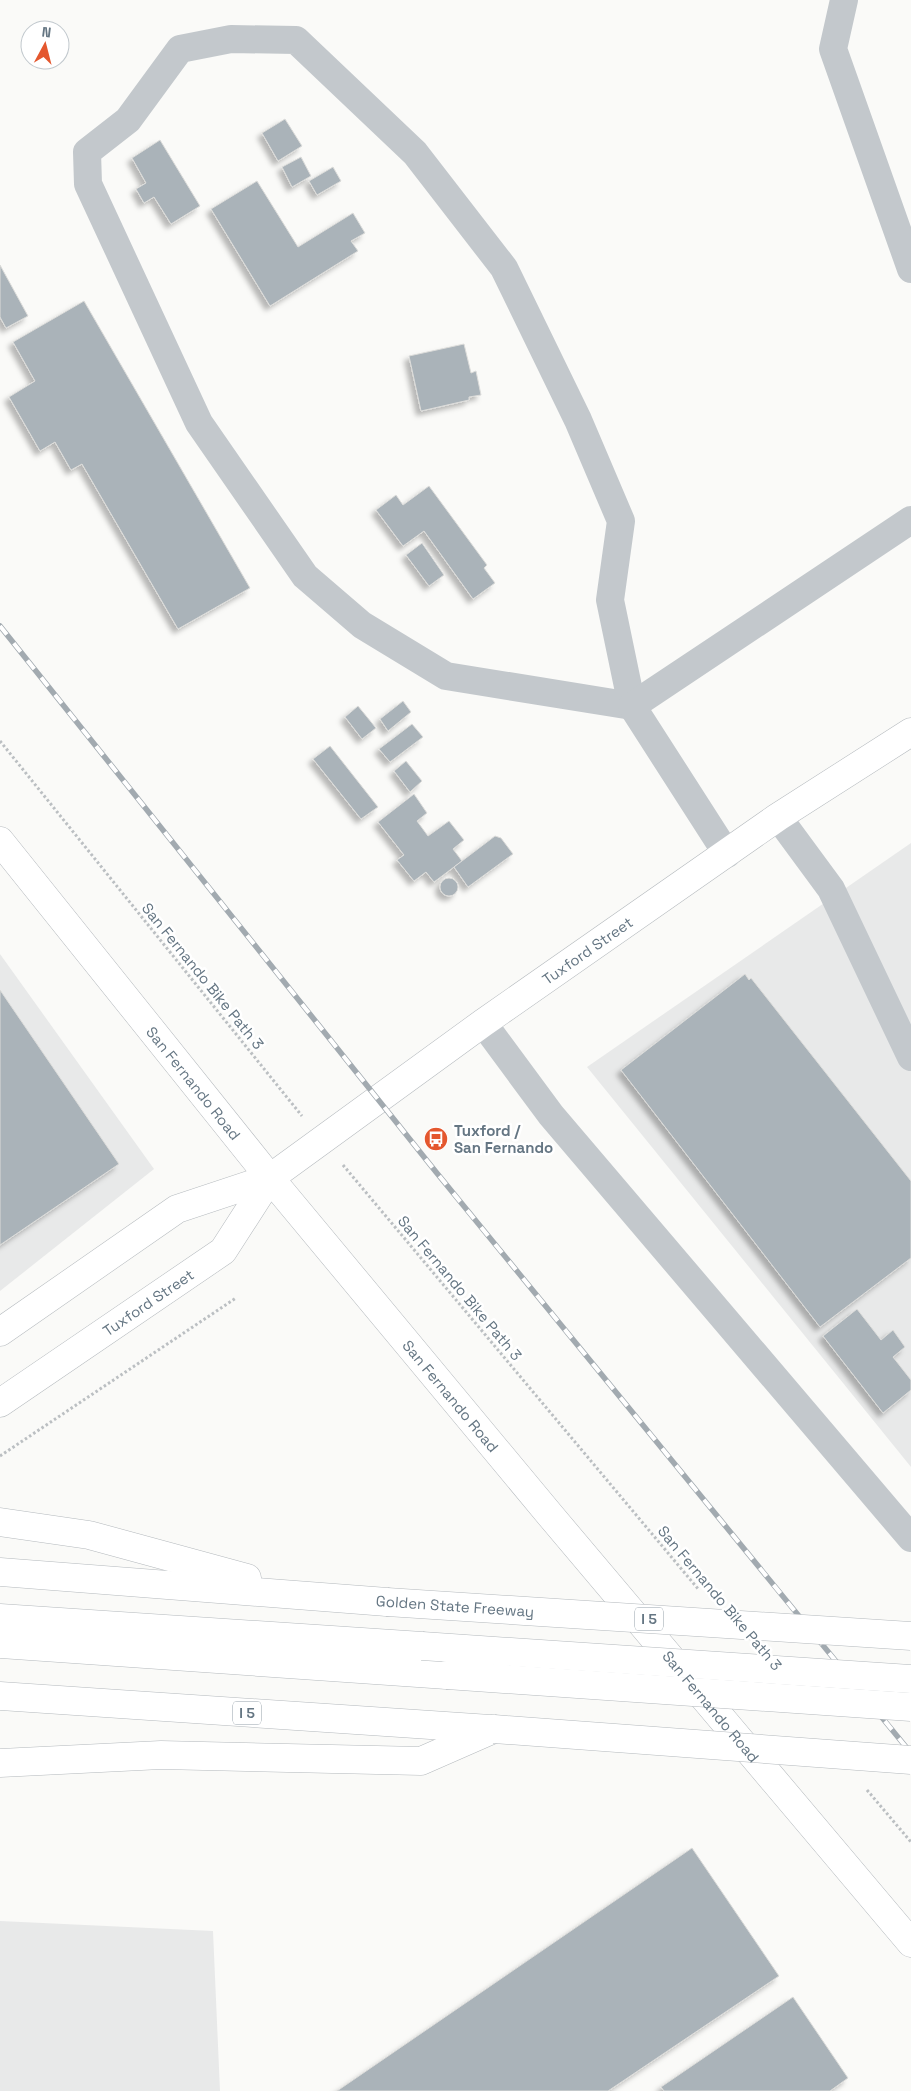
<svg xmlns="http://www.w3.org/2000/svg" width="911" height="2091" viewBox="0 0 911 2091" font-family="'Space Grotesk',sans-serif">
<defs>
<filter id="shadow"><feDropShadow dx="-4.5" dy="4.5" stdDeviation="2.5" flood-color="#0004"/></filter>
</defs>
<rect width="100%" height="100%" fill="#fafaf8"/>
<g fill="#e8e9e9">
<polygon points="911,843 911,1467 587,1067"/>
<polygon points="0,954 154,1169 0,1291"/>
<polygon points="0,1921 213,1931 220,2091 0,2091"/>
</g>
<g fill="#aab3b9" stroke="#dcdcda" filter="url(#shadow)">
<polygon points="285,119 302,146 278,161 262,133"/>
<polygon points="160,140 200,206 171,224 154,197 144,203 136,189 146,183 132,158"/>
<polygon points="301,157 311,176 292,187 282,167"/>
<polygon points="333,167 341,181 317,195 309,181"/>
<polygon points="257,181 298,247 353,213 365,233 351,241 358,251 270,306 211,209"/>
<polygon points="0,265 28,316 6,328 0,317"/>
<polygon points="84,301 250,588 178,629 82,464 71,470 55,442 40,451 9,397 35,381 13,342"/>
<polygon points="464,344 471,373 476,371 481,395 469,397 469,400 421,411 409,356"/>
<polygon points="429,486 487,565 484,568 495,583 473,599 424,531 403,546 376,510 396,495 403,505"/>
<polygon points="422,543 444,575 429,586 406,555"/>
<polygon points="403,701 411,712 388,731 380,719"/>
<polygon points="358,706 376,728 362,739 345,717"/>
<polygon points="412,724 423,737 390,762 379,749"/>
<polygon points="330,746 378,807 361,819 313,759"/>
<polygon points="406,761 422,781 410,792 394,771"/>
<polygon points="414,794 427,813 417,821 428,836 449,821 464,840 453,849 462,861 434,882 426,872 414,881 397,860 404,855 378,822"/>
<polygon points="495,836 501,838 513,854 468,887 454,867"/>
<circle cx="449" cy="887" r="9"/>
<polygon points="745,974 749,980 751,978 911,1181 911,1258 820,1327 621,1070"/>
<polygon points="0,990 119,1164 0,1245"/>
<polygon points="857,1309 881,1340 893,1330 905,1347 893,1357 911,1380 911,1390 883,1413 823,1336"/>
<polygon points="692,1848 779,1976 608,2091 337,2091"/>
<polygon points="793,1997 848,2078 830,2091 664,2091 661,2087"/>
</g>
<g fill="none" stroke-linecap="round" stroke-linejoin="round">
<g stroke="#b5babe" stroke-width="29">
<g id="major">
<path id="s1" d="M0,841L270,1178L550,1515L911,1943"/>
<path id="s2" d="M0,1332L177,1209L270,1178L483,1023L778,817L911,732"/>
<path id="s3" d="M0,1403L223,1251L270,1178"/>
</g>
</g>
<g stroke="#b4b9bd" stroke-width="29">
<g id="highway">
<polyline points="0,1522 89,1535 247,1578"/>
<polyline points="0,1572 387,1602"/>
<polyline points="0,1618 422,1646"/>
<polyline points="0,1644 447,1675"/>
<polyline points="0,1696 490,1729"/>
<polyline points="0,1763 161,1755 421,1761 494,1729"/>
</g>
</g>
<g stroke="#bbbfc2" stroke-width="3" stroke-dasharray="2.5 2.5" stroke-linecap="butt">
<polyline points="0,741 302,1116"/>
<polyline points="343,1165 699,1590"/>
<polyline points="0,1456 236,1298"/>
<polyline points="867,1790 911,1842"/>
</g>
<g stroke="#c3c8cc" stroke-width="28">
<polyline points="844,0 833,49 911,269"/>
<polygon points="231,39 296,40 415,153 504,268 578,420 621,521 610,600 632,706 446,676 362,625 305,576 199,423 88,184 87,152 128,120 180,49"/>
<polyline points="778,817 831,889 911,1057"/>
<polyline points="727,854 632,706 911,520"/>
<polyline points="483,1023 551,1115 911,1538"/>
</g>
<use href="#major" stroke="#fff" stroke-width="28"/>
<use href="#highway" stroke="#fff" stroke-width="28"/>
<g stroke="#a2aab0" stroke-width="5.5">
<polyline id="rail" points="0,626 436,1172 911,1753"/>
</g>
<use href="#rail" stroke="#fff" stroke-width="4" stroke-dasharray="11" stroke-linecap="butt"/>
<g stroke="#b4b9bd" stroke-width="29" stroke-linecap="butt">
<g id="highway-bridge">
<polyline points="387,1602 911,1636"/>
<polyline points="422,1646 911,1679"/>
<polyline points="447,1675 911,1707"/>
<polyline points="494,1729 911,1760"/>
</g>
</g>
<use href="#highway-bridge" stroke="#fff" stroke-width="28"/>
</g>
<defs>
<g id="bus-disc" transform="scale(1.25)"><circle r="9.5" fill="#e4572e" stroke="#fff"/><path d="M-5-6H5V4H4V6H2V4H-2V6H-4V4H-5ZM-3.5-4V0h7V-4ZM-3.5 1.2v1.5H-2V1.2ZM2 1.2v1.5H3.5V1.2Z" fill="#fff"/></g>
</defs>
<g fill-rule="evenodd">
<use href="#bus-disc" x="436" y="1139"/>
</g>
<g text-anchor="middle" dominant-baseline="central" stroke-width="5" stroke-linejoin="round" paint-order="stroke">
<g fill="#fff" stroke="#939fa8" stroke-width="1">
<rect x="635" y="1607.5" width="28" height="23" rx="4"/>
<rect x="233" y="1701.5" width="28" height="23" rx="4"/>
</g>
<g font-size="14" font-weight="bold" fill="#657683">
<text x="649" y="1619">I 5</text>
<text x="247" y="1713">I 5</text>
</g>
<g font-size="15" fill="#657683" stroke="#fff">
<text stroke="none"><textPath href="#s2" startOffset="704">Tuxford Street</textPath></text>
<text transform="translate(203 976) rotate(51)">San Fernando Bike Path 3</text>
<text stroke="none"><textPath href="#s1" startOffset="310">San Fernando Road</textPath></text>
<text transform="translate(460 1288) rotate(50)">San Fernando Bike Path 3</text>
<text stroke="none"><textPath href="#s3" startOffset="179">Tuxford Street</textPath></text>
<text stroke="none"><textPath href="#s1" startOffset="715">San Fernando Road</textPath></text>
<text transform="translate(720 1598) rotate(50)">San Fernando Bike Path 3</text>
<text transform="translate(455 1606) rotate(4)">Golden State Freeway</text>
<text stroke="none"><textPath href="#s1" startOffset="1120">San Fernando Road</textPath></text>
</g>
<g font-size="15" font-weight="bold" fill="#657683" stroke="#fff" text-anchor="start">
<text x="454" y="1130">Tuxford /<tspan x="454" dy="17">San Fernando</tspan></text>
</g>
</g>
<g transform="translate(45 45) rotate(7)"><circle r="24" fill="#ffffff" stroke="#c1c8cd"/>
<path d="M0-4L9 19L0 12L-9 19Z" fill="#e4572e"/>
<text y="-8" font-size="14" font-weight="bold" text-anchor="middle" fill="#657683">N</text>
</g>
</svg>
